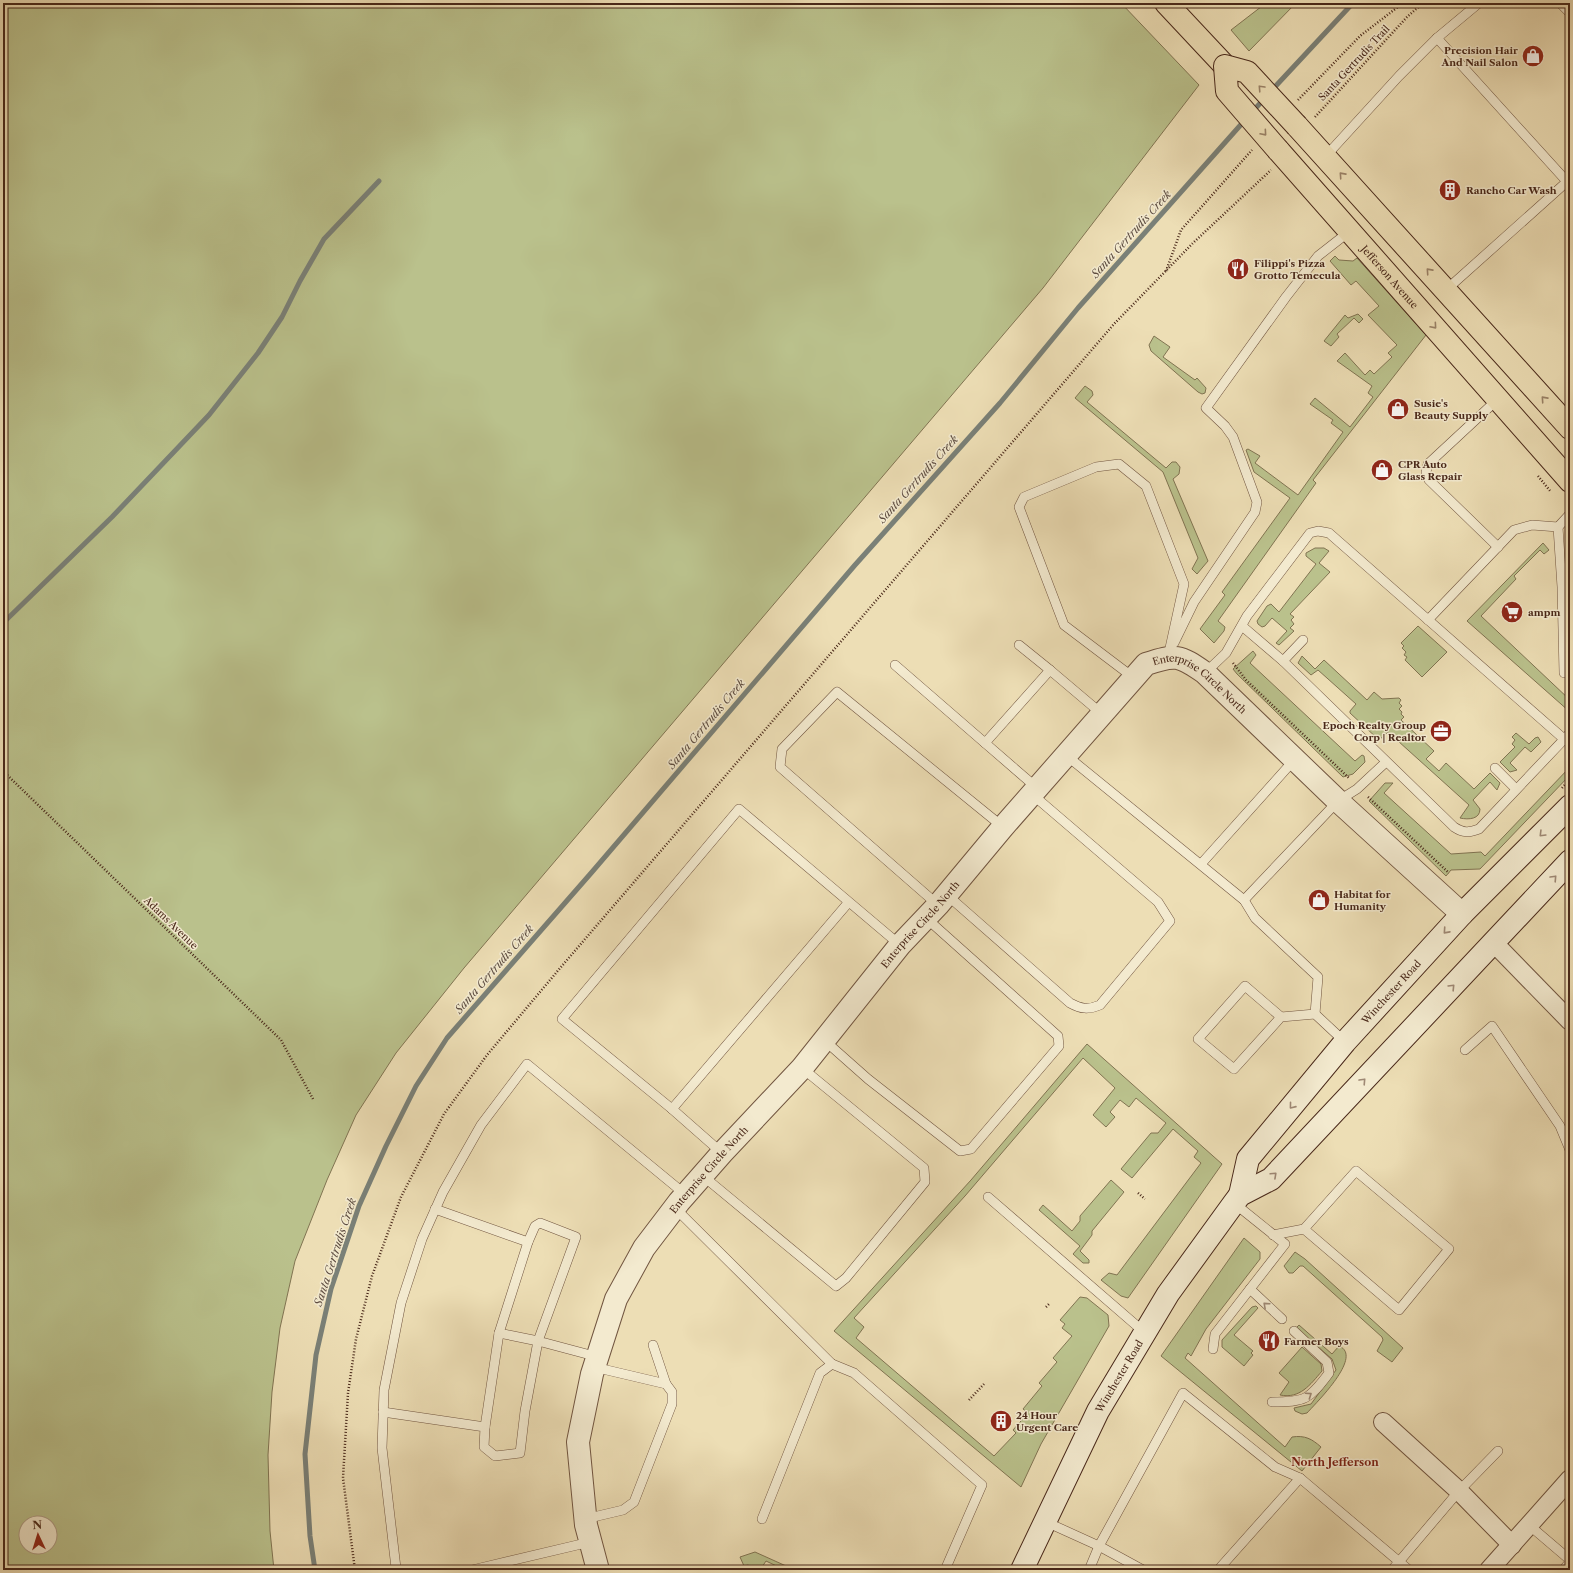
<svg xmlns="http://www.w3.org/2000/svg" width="1573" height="1573" viewBox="0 0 1573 1573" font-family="'Libre Caslon Text',serif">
<rect width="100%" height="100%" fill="#eddeb5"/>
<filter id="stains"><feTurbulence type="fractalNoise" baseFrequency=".005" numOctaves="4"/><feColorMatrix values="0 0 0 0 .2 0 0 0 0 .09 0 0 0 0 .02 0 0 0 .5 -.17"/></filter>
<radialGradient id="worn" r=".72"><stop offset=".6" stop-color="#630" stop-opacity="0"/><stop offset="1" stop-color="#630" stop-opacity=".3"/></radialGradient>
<g fill="#bac18c" stroke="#817452" fill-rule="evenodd">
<path d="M3,3H1121L1199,85L1043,288L464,968L396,1053L356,1115L327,1180L295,1261L280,1328L272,1392L268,1455L270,1531L274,1570H3ZM26,1523H50V1547H26Z"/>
<polygon points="1266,3 1296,3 1249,51 1231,30"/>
<polygon points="1335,256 1339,260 1353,261 1357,258 1426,335 1313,480 1316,483 1218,621 1225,627 1224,631 1214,643 1200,629 1225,595 1222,592 1290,498 1254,472 1246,450 1248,449 1260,456 1255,463 1298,495 1343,432 1331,423 1333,420 1310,404 1315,398 1350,427 1373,397 1368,393 1372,386 1337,361 1345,353 1365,375 1370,370 1374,374 1392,357 1388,353 1397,345 1368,315 1379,306 1356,281 1351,285 1330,261"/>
<polygon points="1358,314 1363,319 1359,323 1354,318 1337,334 1339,337 1331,346 1324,341 1345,315 1348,318"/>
<polygon points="1154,336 1170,347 1163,357 1195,380 1197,378 1206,388 1205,393 1202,394 1198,392 1151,351 1149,345"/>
<polygon points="1085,386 1092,391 1093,395 1087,402 1166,468 1172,462 1176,462 1180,467 1179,474 1173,479 1208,561 1197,574 1192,569 1198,558 1163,472 1075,398"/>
<polygon points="1543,543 1549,550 1544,554 1540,550 1514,576 1516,579 1481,616 1570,700 1570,712 1467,621"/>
<polygon points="1315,548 1324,548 1329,551 1319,563 1330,572 1290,614 1294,617 1291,620 1294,624 1290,628 1294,631 1279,645 1276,643 1287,631 1272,618 1265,626 1262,627 1258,624 1257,621 1267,606 1271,604 1279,612 1316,564 1306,556 1306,553"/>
<polygon points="1418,626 1447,652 1422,677 1405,660 1407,657 1404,655 1406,652 1402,648 1404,646 1401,643"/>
<polygon points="1253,651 1256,655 1250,663 1355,761 1362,755 1364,756 1365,762 1353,774 1343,777 1237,674 1233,669"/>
<path d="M1302,656L1315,669L1324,660L1367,700L1374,692L1382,699L1399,698L1401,700L1399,703L1402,706L1399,709L1402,712L1401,714L1404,717L1401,720L1434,751L1426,759L1439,771L1446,763L1474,789L1490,773L1500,783L1497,790L1490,782L1473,800L1480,809C1480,819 1469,820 1460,818L1469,805L1388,732L1379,740L1350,713V711L1356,704L1318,670L1311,675L1298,663Z"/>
<polygon points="1516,733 1529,744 1535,738 1538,737 1541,742 1531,752 1525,747 1510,763 1517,770 1510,772 1500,762 1515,747 1512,744 1515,740 1512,737"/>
<polygon points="1570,767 1570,775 1480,869 1451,870 1446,876 1369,801 1385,783 1393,783 1384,793 1451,854 1481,852 1485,856"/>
<polygon points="1087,1044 1222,1164 1128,1298 1121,1296 1101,1280 1109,1273 1117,1275 1201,1163 1194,1157 1198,1151 1173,1129 1132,1178 1121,1169 1151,1133 1158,1133 1166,1123 1136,1098 1129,1107 1120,1100 1110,1112 1115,1117 1106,1127 1093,1115 1115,1088 1083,1058 965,1196 854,1318 864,1327 856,1338 994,1456 1016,1433 1013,1430 1028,1413 1023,1409 1042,1386 1039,1383 1057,1362 1053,1358 1072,1336 1062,1328 1065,1324 1060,1320 1080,1297 1087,1298 1108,1315 1109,1326 1041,1444 1021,1487 834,1331 971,1180"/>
<polygon points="1111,1180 1124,1192 1092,1231 1092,1235 1080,1251 1089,1260 1089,1263 1083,1263 1073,1254 1080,1246 1039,1210 1043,1205 1072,1231 1080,1221 1080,1216"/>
<path d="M1244,1238L1260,1252V1259L1206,1329L1191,1356L1188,1353L1185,1358L1285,1447L1292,1437C1305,1435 1312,1439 1321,1447L1302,1471L1161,1356Z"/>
<polygon points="1295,1252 1305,1259 1403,1348 1392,1362 1377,1351 1383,1340 1382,1337 1303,1266 1300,1266 1293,1273 1289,1273 1284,1266"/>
<polygon points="1256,1306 1258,1308 1234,1335 1253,1351 1251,1353 1253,1355 1244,1366 1222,1347 1222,1340 1252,1307"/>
<path d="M1299,1325L1332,1354L1339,1346C1364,1356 1316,1403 1307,1413L1302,1414L1295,1411L1294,1408L1311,1404L1336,1370L1332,1359L1296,1328Z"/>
<path d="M1302,1347L1321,1364L1322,1371C1310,1385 1300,1399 1280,1395L1289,1382L1279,1373Z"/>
<polygon points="755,1552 795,1570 785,1570 766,1561 760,1570 756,1570 748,1565 744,1566 740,1557"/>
</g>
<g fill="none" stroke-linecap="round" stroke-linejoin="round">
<g stroke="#7a8077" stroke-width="5">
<polyline points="1272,90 1353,3"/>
<polyline points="1252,112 1265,98"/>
<polyline points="3,623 112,517 209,415 258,353 282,317 300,281 324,239 379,181"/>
<polyline points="315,1570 310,1536 305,1454 316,1355 331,1289 359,1206 386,1146 416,1086 447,1038 592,872 855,565 1000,403 1078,308 1245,120"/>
</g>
<g stroke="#715540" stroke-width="10">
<g id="service">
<polyline points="1560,3 1570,13"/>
<polyline points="1437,38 1570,185"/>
<polyline points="1325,157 1399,76 1437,38 1479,3"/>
<polyline points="1446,290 1570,179"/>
<polyline points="1558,527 1570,514"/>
<polyline points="1498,547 1429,480 1426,472 1428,464 1498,399"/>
<polyline points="1428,620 1514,530 1532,525 1558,527 1562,587 1564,673 1570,673"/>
<path d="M1242,626L1283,661L1454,827C1463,833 1469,833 1479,829L1570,733"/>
<polyline points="1174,643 1194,602 1255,512 1257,502 1233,437 1225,426 1206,408 1286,297 1318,256 1350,231"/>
<polyline points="1019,645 1050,670"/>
<polyline points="1283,661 1303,640"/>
<polyline points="895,665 985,743"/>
<polyline points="1205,673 1226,653 1247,616 1310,533 1318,531 1329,533 1564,739"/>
<polyline points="1134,678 1064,625 1019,507 1024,497 1096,467 1119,464 1146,486 1184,584 1168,657"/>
<polyline points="1067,756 1244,900 1255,918 1318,977 1315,1014"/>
<polyline points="1495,768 1516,789"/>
<polyline points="1037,788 985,743 1050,670 1102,714"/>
<polyline points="1201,864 1295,759"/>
<path d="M947,895L1070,1003C1081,1009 1088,1010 1100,1005L1170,921L1158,902L1033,795"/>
<polyline points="1244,900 1338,801 1357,789 1386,762"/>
<polyline points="938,905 780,767 782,749 837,692 1003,827"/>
<polyline points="1281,1017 1234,1069 1198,1039 1245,986 1281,1017 1315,1014 1345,1042"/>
<polyline points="824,1040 868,1079 960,1151 971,1149 1059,1046 1058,1036 926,918"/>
<polyline points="1465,1050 1492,1026 1560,1126 1570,1150"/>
<polyline points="672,1109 848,903"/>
<polyline points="722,1153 672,1109 562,1019 739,809 900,945"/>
<polyline points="703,1176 836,1286 846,1278 925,1182 924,1168 802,1068"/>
<polyline points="988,1197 1144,1332"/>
<polyline points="675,1208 832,1364"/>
<polyline points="435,1209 528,1242 535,1226 540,1223 576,1237 538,1341 598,1357"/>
<polyline points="1273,1235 1304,1229 1356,1171 1449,1249 1399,1310 1304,1229"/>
<polyline points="1250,1289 1282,1319"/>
<polyline points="653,1345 666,1384"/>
<polyline points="1213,1349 1215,1334 1285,1244 1234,1203"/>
<path d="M1272,1402C1305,1402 1309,1400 1329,1373L1327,1362L1294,1331"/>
<polyline points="383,1412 485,1427 484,1447 495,1456 520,1453 525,1411 538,1341 499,1333"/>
<polyline points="485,1427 499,1333 528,1242"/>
<polyline points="585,1519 623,1510 634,1502 672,1404 672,1392 666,1384 594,1367"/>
<polyline points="762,1519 820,1373 832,1364 854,1373 982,1485 945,1570"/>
<polyline points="1046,1522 1099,1546 1143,1570"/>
<polyline points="1529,1525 1570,1560"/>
<polyline points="399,1570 396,1568 382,1448 384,1390 401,1303 422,1239 443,1192 481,1125 527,1064 686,1195"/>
<polyline points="472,1570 590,1542"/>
<polyline points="1089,1570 1099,1546 1183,1393 1275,1467 1300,1478"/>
<polyline points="1218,1570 1300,1478 1409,1570"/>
<polyline points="1392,1570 1459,1491 1498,1451"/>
<polyline points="1563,1570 1570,1562"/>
</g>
</g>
<g stroke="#715540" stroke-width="20">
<g id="minor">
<polyline points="1494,943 1570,1021"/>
<polyline points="1383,1422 1459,1491 1512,1545"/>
<polyline points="1489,1570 1570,1479"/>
</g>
</g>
<g stroke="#715540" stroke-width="24">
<g id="tertiary">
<path id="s1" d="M598,1570L586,1525L578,1442L592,1374L616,1299L644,1248L679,1202L722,1153L802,1068L900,945L938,905L1003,827L1146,664C1176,654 1179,655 1205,673L1338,801L1462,914"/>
</g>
</g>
<g stroke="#482719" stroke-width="24">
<g id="secondary">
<path id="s2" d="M1240,1195L1248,1159L1345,1042L1462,914L1570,806"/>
<path id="s3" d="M1022,1570L1098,1411L1168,1294L1234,1203L1240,1195L1271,1179L1570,861"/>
</g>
</g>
<g stroke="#482719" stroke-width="24">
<g id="primary">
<polyline points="1166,3 1225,66"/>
<polyline points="1297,126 1570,428"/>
<path id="s4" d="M1278,150L1570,481"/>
</g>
</g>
<g stroke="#482719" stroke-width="2.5" stroke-dasharray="1 2" stroke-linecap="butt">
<polyline points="1298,100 1360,36 1403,3"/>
<polyline points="1315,117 1407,17 1423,3"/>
<polyline points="1166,271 1181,230 1252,150"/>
<polyline points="1538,476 1551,492"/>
<polyline points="1233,663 1246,680 1350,779"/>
<polyline points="3,771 281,1040 313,1099"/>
<polyline points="1562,788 1570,779"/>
<polyline points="1368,797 1449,873"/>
<polyline points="1138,1193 1145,1199"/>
<polyline points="1046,1307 1050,1303"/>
<polyline points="969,1400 984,1384"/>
<polyline points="355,1570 343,1478 348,1393 356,1339 372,1276 401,1197 444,1114 487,1055 561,967 1114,324 1193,243 1271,170"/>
</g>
<use href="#service" stroke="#f3eacf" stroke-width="9"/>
<use href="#minor" stroke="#f3eacf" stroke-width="18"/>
<use href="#tertiary" stroke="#f3eacf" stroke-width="22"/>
<use href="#secondary" stroke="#f3eacf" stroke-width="22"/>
<use href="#primary" stroke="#eddeb5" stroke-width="22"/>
<g stroke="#482719" stroke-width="24" stroke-linecap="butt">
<polyline id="primary-bridge" points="1278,150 1227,91 1225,66 1247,72 1297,126"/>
</g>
<use href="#primary-bridge" stroke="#eddeb5" stroke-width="22"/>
</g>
<defs><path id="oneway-chevron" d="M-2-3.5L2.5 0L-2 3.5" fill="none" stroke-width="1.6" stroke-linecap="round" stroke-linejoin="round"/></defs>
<g stroke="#9a8267">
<use href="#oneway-chevron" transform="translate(1261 88) rotate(-133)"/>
<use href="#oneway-chevron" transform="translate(1264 133) rotate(49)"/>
<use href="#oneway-chevron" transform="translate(1342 175) rotate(-132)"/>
<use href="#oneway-chevron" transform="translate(1429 271) rotate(-132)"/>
<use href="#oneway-chevron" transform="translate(1434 326) rotate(49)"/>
<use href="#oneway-chevron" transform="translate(1544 399) rotate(-132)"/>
</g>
<g stroke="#9e8874">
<use href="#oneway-chevron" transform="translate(1542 834) rotate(135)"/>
<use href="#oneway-chevron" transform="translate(1554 878) rotate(-47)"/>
<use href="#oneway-chevron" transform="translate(1446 931) rotate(132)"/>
<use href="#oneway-chevron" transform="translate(1452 987) rotate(-46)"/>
<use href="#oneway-chevron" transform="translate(1363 1081) rotate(-47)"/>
<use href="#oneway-chevron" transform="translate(1292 1106) rotate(129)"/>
<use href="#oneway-chevron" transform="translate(1274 1175) rotate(-43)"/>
<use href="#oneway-chevron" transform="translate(1266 1305) rotate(-138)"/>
<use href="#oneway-chevron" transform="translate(1309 1395) rotate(-34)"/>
</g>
<defs>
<g id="shop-disc" transform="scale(1.15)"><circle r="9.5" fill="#8f2418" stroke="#f3eacf"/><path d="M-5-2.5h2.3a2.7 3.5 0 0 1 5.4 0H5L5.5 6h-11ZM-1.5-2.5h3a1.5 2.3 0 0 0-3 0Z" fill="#fff"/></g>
<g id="building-disc" transform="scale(1.15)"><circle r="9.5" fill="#8f2418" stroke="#f3eacf"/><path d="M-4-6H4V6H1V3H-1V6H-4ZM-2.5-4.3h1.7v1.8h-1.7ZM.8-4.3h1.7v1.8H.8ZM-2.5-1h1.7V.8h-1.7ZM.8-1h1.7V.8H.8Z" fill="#fff"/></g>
<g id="restaurant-disc" transform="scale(1.15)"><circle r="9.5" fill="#8f2418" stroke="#f3eacf"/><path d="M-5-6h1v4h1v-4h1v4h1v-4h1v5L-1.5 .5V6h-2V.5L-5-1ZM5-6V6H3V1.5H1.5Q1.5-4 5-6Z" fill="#fff"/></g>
<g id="supermarket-disc" transform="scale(1.15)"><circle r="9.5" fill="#8f2418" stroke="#f3eacf"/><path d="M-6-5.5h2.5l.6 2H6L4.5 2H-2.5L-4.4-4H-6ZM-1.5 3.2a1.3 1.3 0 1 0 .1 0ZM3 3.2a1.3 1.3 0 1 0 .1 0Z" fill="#fff"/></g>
<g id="office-disc" transform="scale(1.15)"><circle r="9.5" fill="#8f2418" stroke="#f3eacf"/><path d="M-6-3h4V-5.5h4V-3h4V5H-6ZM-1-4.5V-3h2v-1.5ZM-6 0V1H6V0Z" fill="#fff"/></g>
</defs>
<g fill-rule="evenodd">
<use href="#shop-disc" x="1533" y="56"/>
<use href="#building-disc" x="1450" y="190"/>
<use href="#restaurant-disc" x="1238" y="269"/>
<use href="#shop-disc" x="1398" y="409"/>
<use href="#shop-disc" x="1382" y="470"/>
<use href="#supermarket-disc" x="1512" y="612"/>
<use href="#office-disc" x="1441" y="731"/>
<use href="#shop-disc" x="1319" y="900"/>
<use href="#restaurant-disc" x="1269" y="1341"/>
<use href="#building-disc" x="1001" y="1421"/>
</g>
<g text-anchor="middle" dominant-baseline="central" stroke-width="3" stroke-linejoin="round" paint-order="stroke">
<g font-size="10" font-weight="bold" fill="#482719" stroke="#f3eacf" text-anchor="start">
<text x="1518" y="50" text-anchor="end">Precision Hair<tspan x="1518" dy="12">And Nail Salon</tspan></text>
<text x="1466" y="190">Rancho Car Wash</text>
<text x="1254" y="263">Filippi's Pizza<tspan x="1254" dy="12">Grotto Temecula</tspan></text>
<text x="1414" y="403">Susie's<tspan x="1414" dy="12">Beauty Supply</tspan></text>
<text x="1398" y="464">CPR Auto<tspan x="1398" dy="12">Glass Repair</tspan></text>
<text x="1528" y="612">ampm</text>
<text x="1426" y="725" text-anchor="end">Epoch Realty Group<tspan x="1426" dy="12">Corp | Realtor</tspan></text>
<text x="1334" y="894">Habitat for<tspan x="1334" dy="12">Humanity</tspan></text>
<text x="1284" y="1341">Farmer Boys</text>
<text x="1016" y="1415">24 Hour<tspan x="1016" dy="12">Urgent Care</tspan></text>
</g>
<g font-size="10" fill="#482719" stroke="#f3eacf">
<text transform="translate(1354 63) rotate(-47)">Santa Gertrudis Trail</text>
<text stroke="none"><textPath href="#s4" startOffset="169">Jefferson Avenue</textPath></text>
<text stroke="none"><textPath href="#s1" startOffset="1170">Enterprise Circle North</textPath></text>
<text transform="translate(171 923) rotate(44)">Adams Avenue</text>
<text stroke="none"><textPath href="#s1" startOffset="762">Enterprise Circle North</textPath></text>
<text stroke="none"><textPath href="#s2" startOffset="257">Winchester Road</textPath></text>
<text stroke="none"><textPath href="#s1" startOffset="438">Enterprise Circle North</textPath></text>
<text stroke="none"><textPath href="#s3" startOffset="217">Winchester Road</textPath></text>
</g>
<g font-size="11" font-style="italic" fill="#5d4c40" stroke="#f3eacf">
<text transform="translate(1131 234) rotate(-48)">Santa Gertrudis Creek</text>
<text transform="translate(918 479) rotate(-48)">Santa Gertrudis Creek</text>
<text transform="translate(706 724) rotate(-50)">Santa Gertrudis Creek</text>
<text transform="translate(494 969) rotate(-49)">Santa Gertrudis Creek</text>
<text transform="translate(335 1252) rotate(-72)">Santa Gertrudis Creek</text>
</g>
<g font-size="11" font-weight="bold" fill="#7a1f14" stroke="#f3eacf">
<text x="1335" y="1462">North Jefferson</text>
</g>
</g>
<rect width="1573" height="1573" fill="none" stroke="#eddeb5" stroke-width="16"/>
<rect x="4" y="4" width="1565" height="1565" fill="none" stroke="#482719" stroke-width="2"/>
<rect x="8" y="8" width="1557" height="1557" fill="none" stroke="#482719"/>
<g transform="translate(38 1535) rotate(356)"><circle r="19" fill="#f3eacf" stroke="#af9c86"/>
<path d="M0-3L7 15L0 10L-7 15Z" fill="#8f2418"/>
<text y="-6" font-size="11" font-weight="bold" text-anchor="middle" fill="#482719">N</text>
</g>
<rect width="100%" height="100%" filter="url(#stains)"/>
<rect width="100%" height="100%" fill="url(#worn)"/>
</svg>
